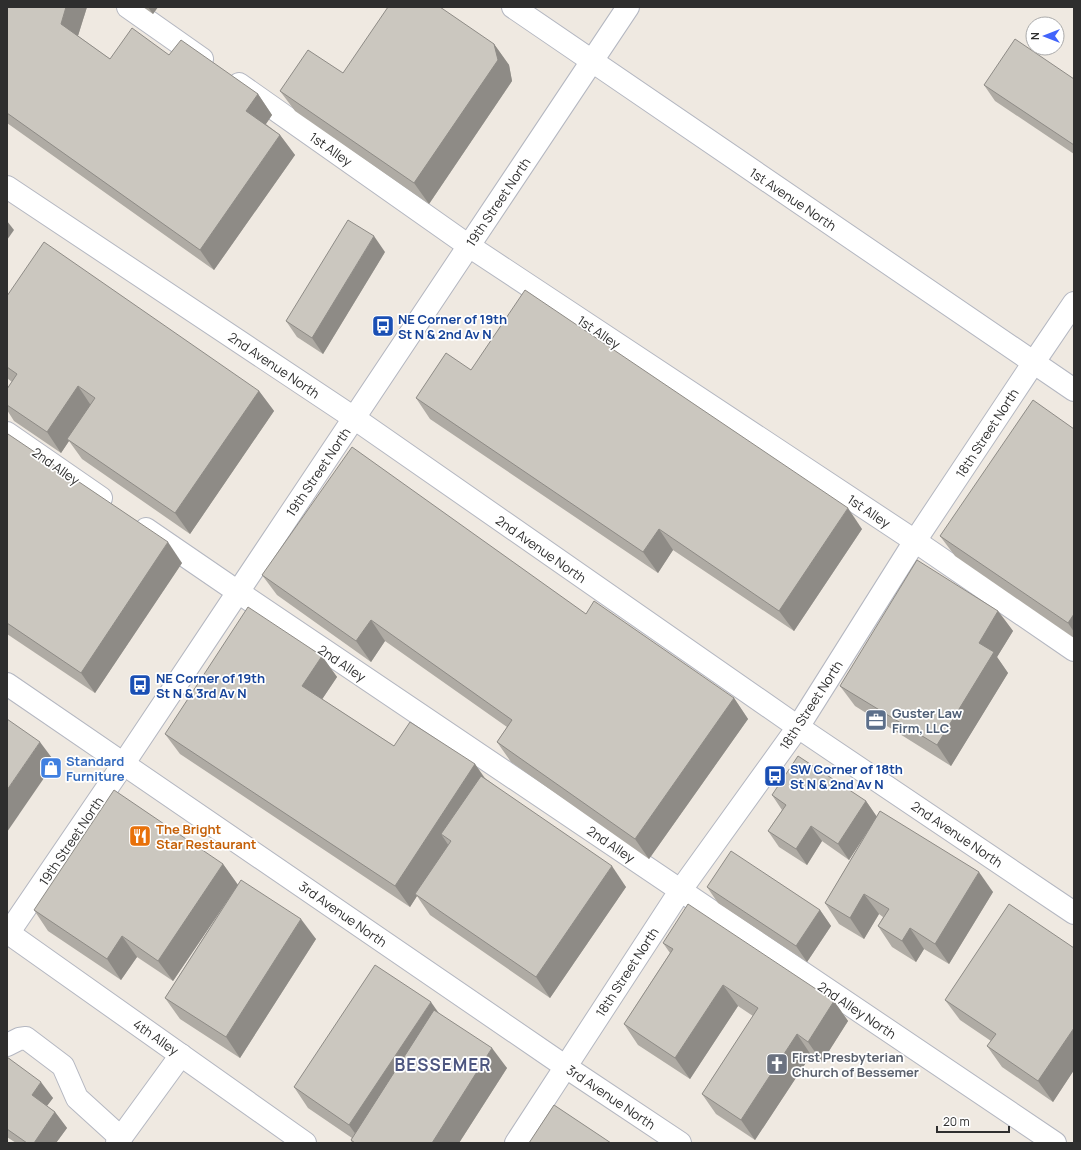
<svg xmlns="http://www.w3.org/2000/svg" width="1081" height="1150" viewBox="0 0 1081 1150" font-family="Manrope,sans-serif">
<rect width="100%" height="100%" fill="#efe9e1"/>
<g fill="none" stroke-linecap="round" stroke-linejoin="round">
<g stroke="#b4b7c1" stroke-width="24">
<g id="minor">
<polyline points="128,7 202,59"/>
<polyline points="513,7 1074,390"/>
<polyline points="239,84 469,246 915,541 1074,650"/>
<polyline points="7,187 354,418 798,727 1074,913"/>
<polyline points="7,433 101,498"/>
<polyline points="146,529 238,592 1055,1143"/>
<polyline points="7,684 566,1067 680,1143"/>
<polyline points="7,932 305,1143"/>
<polyline points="7,935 124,763 628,7"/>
<polyline points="7,1045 19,1039 26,1038 63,1066 77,1098 121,1138"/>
<polyline points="117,1143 181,1055"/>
<polyline points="516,1143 680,891 798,727 915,541 1034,362 1074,303"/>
</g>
</g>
<use href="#minor" stroke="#fff" stroke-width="22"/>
</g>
<g fill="#afaba4">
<polygon points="7,7 87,7 78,36 110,59 169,55 258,94 272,115 266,124 280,135 295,155 214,270 7,123"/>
<polygon points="143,7 158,7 153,14"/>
<polygon points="494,44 509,65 512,81 429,204 295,111 280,91 343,73"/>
<polygon points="1074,79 1074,154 995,101 984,85"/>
<polygon points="385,252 323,354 297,337 286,321"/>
<polygon points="7,296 259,391 274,411 190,534 82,459 69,441 61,453 14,421 7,410 7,389 12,382 7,378"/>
<polygon points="471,370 862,529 794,631 673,550 658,573 430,419 416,398"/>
<polygon points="1074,429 1074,638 955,556 940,536"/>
<polygon points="7,435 182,563 95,693 7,634"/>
<polygon points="262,575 586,614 734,698 748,719 649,859 511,762 497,742 507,727 385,641 371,662 277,595"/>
<polygon points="998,611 1013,631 997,657 1008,673 951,766 855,706 840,686"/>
<polygon points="322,656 337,677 322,699 394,746 475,764 485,778 626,887 550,998 430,915 417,896 410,907 180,754 165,734"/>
<polygon points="772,795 866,801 877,817 849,860 822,841 807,865 779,847 768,831 782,810"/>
<polygon points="880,811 993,892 949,964 924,949 916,962 892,947 878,926 883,917 879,914 864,939 839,924 825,903"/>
<polygon points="223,864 238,885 316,939 240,1058 180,1019 165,998 229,898 173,981 137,957 121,980 48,931 34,910"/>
<polygon points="707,887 820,910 831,926 807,962 718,903"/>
<polygon points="663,943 834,1001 848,1021 822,1062 811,1055 755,1140 716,1114 702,1094 753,1016 738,1006 690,1079 638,1045 624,1024 670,953"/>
<polygon points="1074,948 1074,1070 1053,1102 1002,1067 987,1046 991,1041 960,1020 945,1000"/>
<polygon points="438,1013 507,1068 459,1143 352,1143 351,1140 352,1138 308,1108 294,1087"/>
<polygon points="7,1057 53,1098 47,1106 55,1112 67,1128 56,1143 16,1143 7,1137"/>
</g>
<g fill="#8e8b86">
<polygon points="66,7 87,7 75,45 61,24"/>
<polygon points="148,7 158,7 153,14"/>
<polygon points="494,44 509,65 512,81 429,204 414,183"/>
<polygon points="258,94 272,115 261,131 246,111"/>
<polygon points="280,135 295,155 214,270 200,250"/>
<polygon points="7,221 14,230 7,240"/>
<polygon points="374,236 385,252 323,354 312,338"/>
<polygon points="78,386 92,407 67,439 69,441 61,453 47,432"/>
<polygon points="259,391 274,411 190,534 175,513"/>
<polygon points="848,508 862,529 794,631 779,611"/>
<polygon points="659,529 673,550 658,573 643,552"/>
<polygon points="168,542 182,563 95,693 81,673"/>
<polygon points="998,611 1013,631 997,657 1008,673 951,766 937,745 979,643"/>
<polygon points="1074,614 1074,632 1068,623"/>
<polygon points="371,620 385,641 371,662 356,641"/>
<polygon points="322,656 337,677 317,707 302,686"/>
<polygon points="734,698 748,719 649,859 635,839"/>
<polygon points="40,742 55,762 7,832 7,790"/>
<polygon points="475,764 489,785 451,841 441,834 449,846 415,894 417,896 410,907 395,886"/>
<polygon points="866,801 877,817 849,860 838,844"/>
<polygon points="811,826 822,841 807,865 796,849"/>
<polygon points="223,864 238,885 173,981 158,961"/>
<polygon points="612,866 626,887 550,998 536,977"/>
<polygon points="979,872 993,892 949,964 935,944"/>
<polygon points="864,894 879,914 864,939 850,918"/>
<polygon points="820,910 831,926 807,962 796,946"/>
<polygon points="301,919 316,939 240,1058 226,1037"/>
<polygon points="910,928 924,949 916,962 902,941"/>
<polygon points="122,936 137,957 121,980 107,959"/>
<polygon points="723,985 738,1006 690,1079 675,1058"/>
<polygon points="834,1001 848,1021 822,1062 808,1042"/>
<polygon points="431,1002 445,1022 362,1143 349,1125"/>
<polygon points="1074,1028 1074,1070 1053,1102 1038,1081"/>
<polygon points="797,1034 811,1055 755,1140 741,1120"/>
<polygon points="492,1048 507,1068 459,1143 432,1143"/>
<polygon points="41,1082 53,1098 43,1111 32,1095"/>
<polygon points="55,1112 67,1128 56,1143 34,1143"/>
</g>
<g fill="#cbc7bf" stroke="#8e8b86">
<polygon points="7,7 66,7 61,24 110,59 132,28 169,55 181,40 258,94 246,111 280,135 200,250 7,113"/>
<polygon points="388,7 440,7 494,44 498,60 414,183 280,91 308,50 343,73"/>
<polygon points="1015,39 1074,79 1074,145 984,85"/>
<polygon points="348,220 374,236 312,338 286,321"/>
<polygon points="44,242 259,391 175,513 67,439 95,398 78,386 47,432 7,405 7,389 17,374 7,367 7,296"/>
<polygon points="525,290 848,508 779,611 659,529 643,552 416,398 446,353 471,370"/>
<polygon points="1033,400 1074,429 1074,614 1068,623 940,536"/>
<polygon points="8,434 168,542 81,673 7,623 7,435"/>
<polygon points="352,447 586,614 594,601 734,698 635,839 497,742 512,720 371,620 356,641 262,575"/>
<polygon points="917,560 998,611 979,643 994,652 937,745 840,686"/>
<polygon points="248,607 322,656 302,686 394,746 410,722 475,764 395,886 165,734"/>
<polygon points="7,719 40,742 7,790"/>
<polygon points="798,756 866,801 838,844 811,826 796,849 768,831 786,805 772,795"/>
<polygon points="481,776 612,866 536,977 415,894 451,841 441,834"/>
<polygon points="114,790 223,864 158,961 122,936 107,959 34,910"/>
<polygon points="880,811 979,872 935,944 910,928 902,941 878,926 889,909 864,894 850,918 825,903"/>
<polygon points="731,851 820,910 796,946 707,887"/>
<polygon points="241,880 301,919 226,1037 165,998"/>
<polygon points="688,904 834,1001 808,1042 797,1034 741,1120 702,1094 758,1008 723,985 675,1058 624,1024 673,949 663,943"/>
<polygon points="1009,904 1074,948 1074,1028 1038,1081 987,1046 996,1034 945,1000"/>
<polygon points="375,965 431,1002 349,1125 294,1087"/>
<polygon points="434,1010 492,1048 432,1143 355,1143 351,1140"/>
<polygon points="7,1057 41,1082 32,1095 55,1112 34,1143 27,1143 7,1129"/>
<polygon points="554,1105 611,1143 529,1143"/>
</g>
<defs>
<g id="bus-square" transform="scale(1.15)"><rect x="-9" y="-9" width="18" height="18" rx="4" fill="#1a4fb4" stroke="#fff"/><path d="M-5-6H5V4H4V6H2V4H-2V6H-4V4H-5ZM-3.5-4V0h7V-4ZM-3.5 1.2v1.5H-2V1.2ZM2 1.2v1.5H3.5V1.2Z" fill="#fff"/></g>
<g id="office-square" transform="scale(1.15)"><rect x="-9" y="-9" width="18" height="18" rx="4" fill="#5c6f8a" stroke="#fff"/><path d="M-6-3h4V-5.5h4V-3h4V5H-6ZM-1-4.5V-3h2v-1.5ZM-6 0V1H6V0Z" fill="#fff"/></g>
<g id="shop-square" transform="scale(1.15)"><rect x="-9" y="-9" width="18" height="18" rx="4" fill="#3f7fe0" stroke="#fff"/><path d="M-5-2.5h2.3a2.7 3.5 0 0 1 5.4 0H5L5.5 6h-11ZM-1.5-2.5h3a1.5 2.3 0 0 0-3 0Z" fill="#fff"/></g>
<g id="restaurant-square" transform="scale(1.15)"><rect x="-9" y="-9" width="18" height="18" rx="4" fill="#e8710a" stroke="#fff"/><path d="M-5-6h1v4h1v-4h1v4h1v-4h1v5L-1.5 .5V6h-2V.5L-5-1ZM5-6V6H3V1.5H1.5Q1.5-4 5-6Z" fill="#fff"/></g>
<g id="church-square" transform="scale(1.15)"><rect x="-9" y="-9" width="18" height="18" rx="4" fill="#6b7280" stroke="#fff"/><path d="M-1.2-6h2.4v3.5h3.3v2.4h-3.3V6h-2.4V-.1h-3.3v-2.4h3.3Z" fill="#fff"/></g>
</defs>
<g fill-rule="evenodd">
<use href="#bus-square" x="383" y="326"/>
<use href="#bus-square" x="140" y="685"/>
<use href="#office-square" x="876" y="720"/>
<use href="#shop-square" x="51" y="768"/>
<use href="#bus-square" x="775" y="776"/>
<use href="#restaurant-square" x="140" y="836"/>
<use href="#church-square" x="777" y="1064"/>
</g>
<g text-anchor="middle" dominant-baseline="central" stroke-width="3.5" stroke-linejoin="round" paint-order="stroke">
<g font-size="13" fill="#2e2e2e" stroke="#fff">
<text transform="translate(331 149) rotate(35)">1st Alley</text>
<text transform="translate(793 199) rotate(34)">1st Avenue North</text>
<text transform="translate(498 202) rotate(-56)">19th Street North</text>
<text transform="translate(599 332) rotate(34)">1st Alley</text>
<text transform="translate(274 365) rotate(34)">2nd Avenue North</text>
<text transform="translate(987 433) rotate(-57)">18th Street North</text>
<text transform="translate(56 466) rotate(35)">2nd Alley</text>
<text transform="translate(318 472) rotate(-56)">19th Street North</text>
<text transform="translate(869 511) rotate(34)">1st Alley</text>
<text transform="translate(541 549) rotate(35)">2nd Avenue North</text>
<text transform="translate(342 663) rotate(34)">2nd Alley</text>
<text transform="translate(811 705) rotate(-57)">18th Street North</text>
<text transform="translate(957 834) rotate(34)">2nd Avenue North</text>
<text transform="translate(71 841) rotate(-56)">19th Street North</text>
<text transform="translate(611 844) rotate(34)">2nd Alley</text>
<text transform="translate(343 914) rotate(35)">3rd Avenue North</text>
<text transform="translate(627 972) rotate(-57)">18th Street North</text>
<text transform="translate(857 1010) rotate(34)">2nd Alley North</text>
<text transform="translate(156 1037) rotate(35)">4th Alley</text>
<text transform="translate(611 1097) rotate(34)">3rd Avenue North</text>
</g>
<g font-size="13" font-weight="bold" fill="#164399" stroke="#fff" text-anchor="start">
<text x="398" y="319">NE Corner of 19th<tspan x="398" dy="15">St N &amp; 2nd Av N</tspan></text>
<text x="156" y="678">NE Corner of 19th<tspan x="156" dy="15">St N &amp; 3rd Av N</tspan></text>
<text x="790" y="769">SW Corner of 18th<tspan x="790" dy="15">St N &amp; 2nd Av N</tspan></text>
</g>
<g font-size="13" font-weight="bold" fill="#4e5e75" stroke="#fff" text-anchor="start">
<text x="892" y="713">Guster Law<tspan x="892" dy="15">Firm, LLC</tspan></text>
</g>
<g font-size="13" font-weight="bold" fill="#366cbe" stroke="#fff" text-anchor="start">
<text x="66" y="761">Standard<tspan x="66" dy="15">Furniture</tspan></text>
</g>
<g font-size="13" font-weight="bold" fill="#c56008" stroke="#fff" text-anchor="start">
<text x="156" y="829">The Bright<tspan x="156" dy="15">Star Restaurant</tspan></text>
</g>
<g font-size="13" font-weight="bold" fill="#5b616d" stroke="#fff" text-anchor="start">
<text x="792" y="1057">First Presbyterian<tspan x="792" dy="15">Church of Bessemer</tspan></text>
</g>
<g font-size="17" font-weight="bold" letter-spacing="1" fill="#4d5680" stroke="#fff">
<text x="443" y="1064">BESSEMER</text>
</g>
</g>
<rect width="1081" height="1150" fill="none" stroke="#2e2e2e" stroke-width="16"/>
<g transform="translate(1045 36) rotate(270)"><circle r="19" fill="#ffffff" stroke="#ababab"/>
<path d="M0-3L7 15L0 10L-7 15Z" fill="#4264fb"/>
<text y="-6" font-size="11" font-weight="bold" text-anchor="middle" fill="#2e2e2e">N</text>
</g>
<path d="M937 1126v6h72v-6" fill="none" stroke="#2e2e2e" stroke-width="2"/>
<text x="943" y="1126" font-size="12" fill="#2e2e2e" stroke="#ffffff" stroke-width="3" paint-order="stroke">20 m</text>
</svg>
